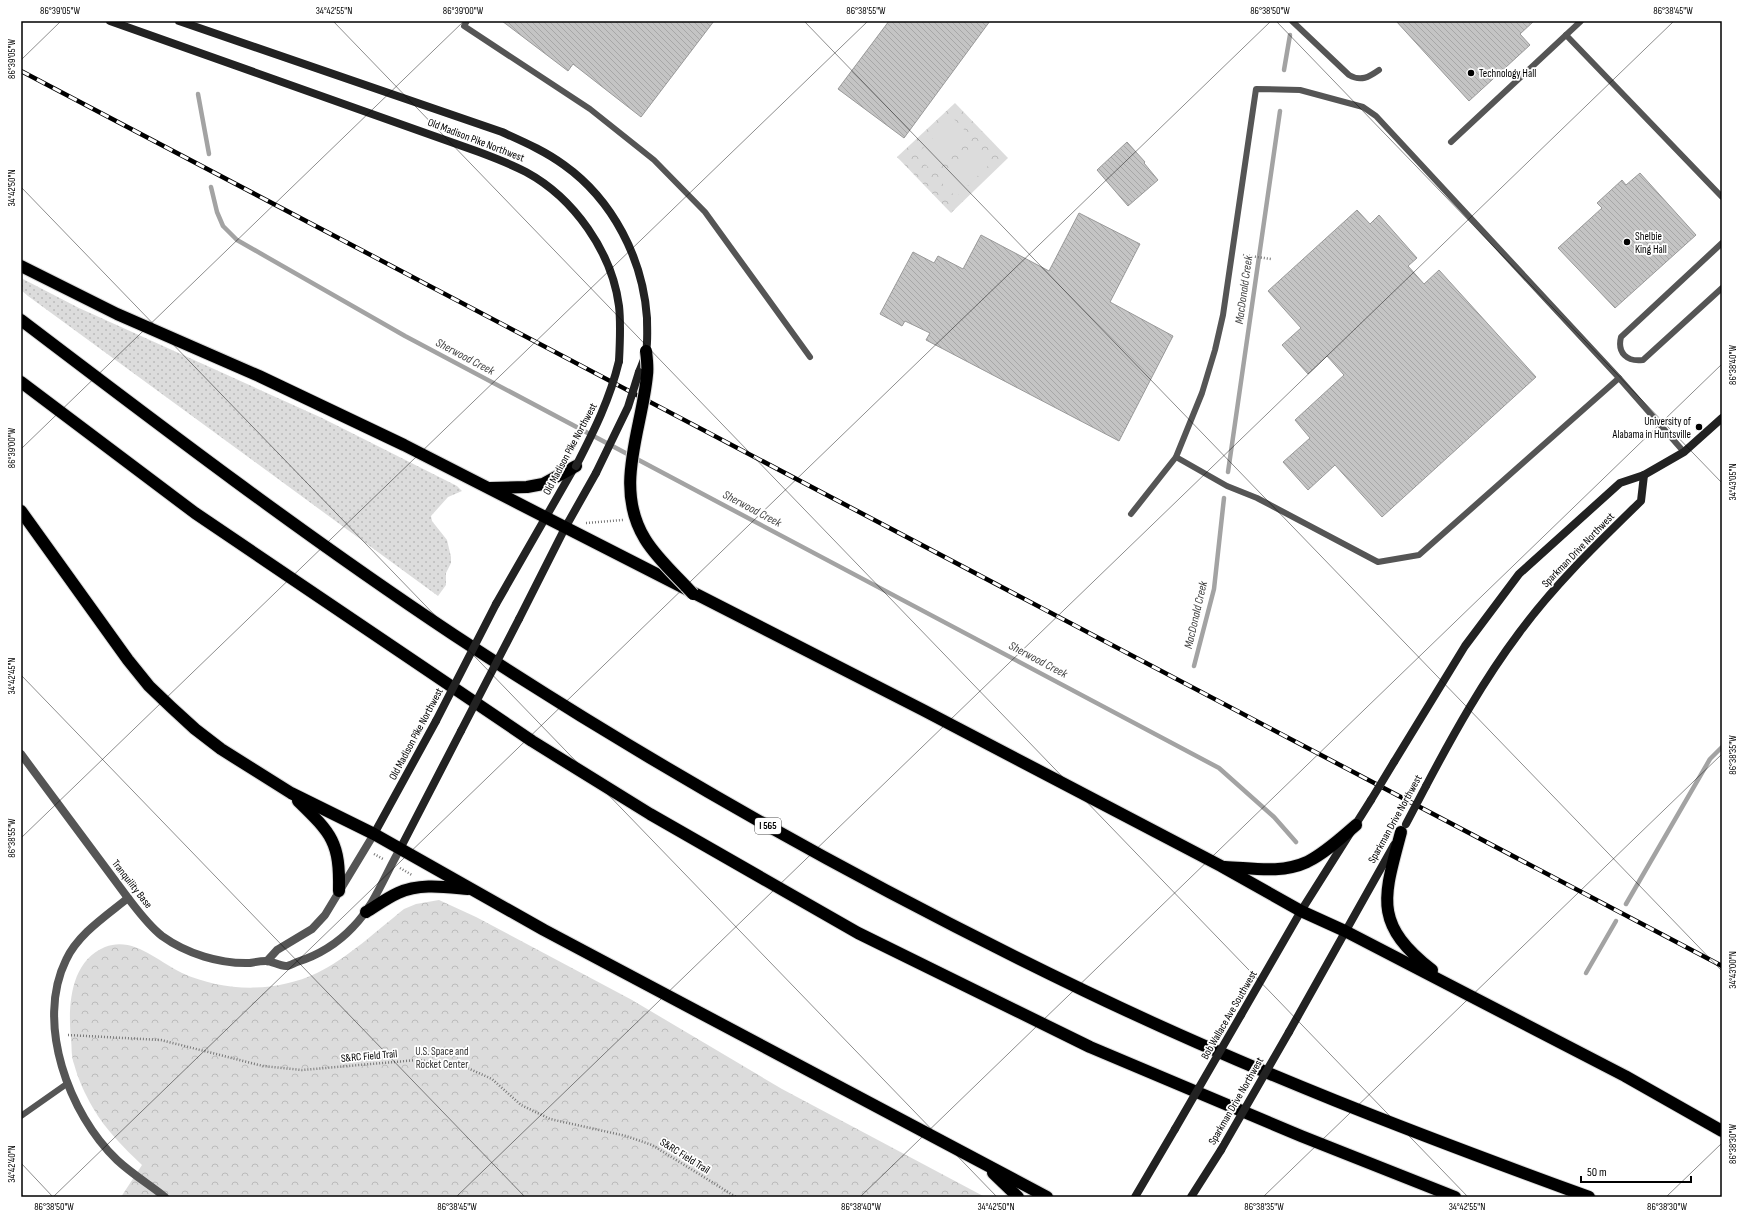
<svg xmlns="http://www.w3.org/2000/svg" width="1743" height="1218" viewBox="0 0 1743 1218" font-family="'Sofia Sans Condensed',sans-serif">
<defs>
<pattern id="grass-dots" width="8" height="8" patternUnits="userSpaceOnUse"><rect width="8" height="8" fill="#dcdcdc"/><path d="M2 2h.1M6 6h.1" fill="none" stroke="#bbb" stroke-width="1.8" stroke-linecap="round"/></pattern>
<pattern id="park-crowns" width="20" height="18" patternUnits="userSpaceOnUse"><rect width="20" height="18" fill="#dcdcdc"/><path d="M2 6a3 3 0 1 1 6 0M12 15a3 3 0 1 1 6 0" fill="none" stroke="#bbb"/></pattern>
<pattern id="building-back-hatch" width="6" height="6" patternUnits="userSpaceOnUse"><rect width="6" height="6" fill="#c4c4c4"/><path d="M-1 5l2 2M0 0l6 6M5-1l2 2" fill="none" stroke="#a7a7a7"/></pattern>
</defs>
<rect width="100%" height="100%" fill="#fff"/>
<polygon fill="url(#grass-dots)" points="21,278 79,308 322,418 457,486 462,491 448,497 431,516 432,521 447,540 451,557 451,563 446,573 446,585 438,596 28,296 21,290"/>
<g fill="url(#park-crowns)">
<polygon points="955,103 1008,158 951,213 897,157"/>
<path d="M439,900L476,917L632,1000L782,1089L985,1197H121L142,1165C124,1148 105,1129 93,1108C85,1094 78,1079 74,1064C71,1056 72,1047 71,1040C68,1008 69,962 105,947C134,936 158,962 182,973C224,992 275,993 317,973C345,960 379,929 404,909L416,904Z"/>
</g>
<g fill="#dcdcdc">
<polygon points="953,118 971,137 934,173 916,155"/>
<polygon points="975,143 993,161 956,197 938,179"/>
</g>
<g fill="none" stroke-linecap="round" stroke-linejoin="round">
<g stroke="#a3a3a3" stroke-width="4.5">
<polyline points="1284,70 1290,35"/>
<polyline points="198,94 209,154"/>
<polyline points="211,187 217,212 223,226 237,240 405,336 1219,768 1274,817 1296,842"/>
<polyline points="1228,472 1280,111"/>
<polyline points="1194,666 1214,589 1224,498"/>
<polyline points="1626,904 1710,759 1722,747"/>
<polyline points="1586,973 1616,921"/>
</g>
</g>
<g fill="url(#building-back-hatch)" stroke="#999">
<polygon points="502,21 714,21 641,117 573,64 568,71"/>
<polygon points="889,21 990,21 904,138 838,89"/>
<polygon points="1396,21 1534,21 1520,34 1530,45 1469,101"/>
<polygon points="1127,142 1145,162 1144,163 1158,180 1128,206 1097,170"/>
<polygon points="1640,173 1696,235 1615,308 1558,248 1602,208 1597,203 1622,180 1626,185"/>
<polygon points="1357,210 1370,224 1379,215 1417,258 1408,266 1424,284 1439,270 1536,377 1382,517 1335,465 1308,490 1283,462 1310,438 1295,420 1344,375 1327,356 1308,374 1282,345 1301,328 1268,291"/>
<polygon points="1079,213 1140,244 1110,302 1173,336 1119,441 926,340 930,333 905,321 902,326 880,314 913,252 934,263 938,256 963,269 981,235 1049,271"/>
</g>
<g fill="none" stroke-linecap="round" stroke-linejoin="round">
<g stroke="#dbdbdb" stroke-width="14">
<g id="motorway">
<polyline points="21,266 117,314 259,376 404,445 923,710 1221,866 1301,911 1345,931 1625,1076 1722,1131"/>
<path d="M21,320C163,428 305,536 454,635C656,768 867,886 1085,991C1249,1070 1419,1135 1589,1197"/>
<polyline points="21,382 195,513 532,741 650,814 858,933 1090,1047 1301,1136 1455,1197"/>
<polyline points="490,488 527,487 543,484 576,466"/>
<polyline points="21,511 128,660 149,686 171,707 195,729 221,749 291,793 374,834 544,930 1047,1197"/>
<path d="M298,801C332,834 340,842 339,891"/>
<path d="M1401,832C1384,897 1372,923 1432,970"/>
<path d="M1225,867C1252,868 1281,874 1307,862C1325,853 1341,838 1356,825"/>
<path d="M366,912C376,906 387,898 398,893C420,883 445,887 468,889"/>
<polyline points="993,1173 1018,1197"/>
</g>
</g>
<g stroke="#777" stroke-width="2.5" stroke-dasharray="1 2" stroke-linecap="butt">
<polyline points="1243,255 1271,259"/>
<polyline points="586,523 623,520"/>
<polyline points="374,854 383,859"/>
<polyline points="400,868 412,875"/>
<polyline points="68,1035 161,1040 263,1066 302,1070 417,1060 461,1065 492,1079 521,1105 550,1119 626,1136 652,1145 736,1197"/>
</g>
<g stroke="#555" stroke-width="6">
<polyline points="467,21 464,26 590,109 654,160 705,212 810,357"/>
<path d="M1292,21L1349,75C1361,82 1369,77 1379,70"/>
<polyline points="1566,35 1722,197"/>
<polyline points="1451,142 1581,21"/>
<path d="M1722,243L1621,337C1617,353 1627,362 1643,360L1722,288"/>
<polyline points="1176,457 1227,486 1257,498 1378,562 1419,555 1619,378"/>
<polyline points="1131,514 1176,457 1202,393 1215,350 1223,315 1256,89 1300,90 1363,107 1376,116 1619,378 1684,452"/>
<polyline points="21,1116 68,1083"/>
</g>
<g stroke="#555" stroke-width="8">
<path d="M21,754L128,898C138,911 149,926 162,936C187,954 220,964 250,963C255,962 260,961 266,961C272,961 279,966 286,966C289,966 294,963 297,962C319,955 338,943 353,927C374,906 385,875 400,849"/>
<path d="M128,898C106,916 78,934 66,960C35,1023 69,1114 117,1160C132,1174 150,1185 165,1197"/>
<polyline points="267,961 277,950 312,929 325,915 374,834"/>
</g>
<g stroke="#222" stroke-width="8">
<path d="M110,21L479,152C495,158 511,164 526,172C574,198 612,252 619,306C621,324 620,342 619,361"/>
<path d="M179,21L502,132C524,142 545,151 564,165C613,200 643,259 647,318C647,329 648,341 646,352C645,358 642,365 639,372"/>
<polyline points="496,604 574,468"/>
<polyline points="519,619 565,528 596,473"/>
<polyline points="1394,762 1465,646 1519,574 1620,483 1644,475 1684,452 1722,418"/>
<path d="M1426,786C1454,733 1483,681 1519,633C1555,584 1598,543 1641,501L1644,475"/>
<polyline points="374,834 436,721"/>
<polyline points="400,849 461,731"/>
<polyline points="1241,1015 1301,911 1371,800"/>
<polyline points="1289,1032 1394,845"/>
<polyline points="1135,1197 1175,1129"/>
<polyline points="1191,1197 1221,1150"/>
</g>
<use href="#motorway" stroke="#000" stroke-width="12"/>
<g stroke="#000" stroke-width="4.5">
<polyline id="rail" points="21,71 1722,966"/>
</g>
<use href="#rail" stroke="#fff" stroke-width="3" stroke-dasharray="9" stroke-linecap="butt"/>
<g stroke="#dbdbdb" stroke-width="14" stroke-linecap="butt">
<path id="motorway-bridge" d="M646,351C647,359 648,368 647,375C642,430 613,487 645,539C657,559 677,576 693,594"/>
</g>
<g stroke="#222" stroke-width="8">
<path d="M576,466C594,431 610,399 619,361"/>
<polyline points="596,473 628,407 639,372"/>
<polyline points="436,721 496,604"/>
<polyline points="461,731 519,619"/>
<polyline points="1371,800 1394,762"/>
<polyline points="1406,824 1426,786"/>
<polyline points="1175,1129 1241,1015"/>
<polyline points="1221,1150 1289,1032"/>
</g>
<use href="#motorway-bridge" stroke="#000" stroke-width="12"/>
</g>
<path fill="none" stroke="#000" stroke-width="1" stroke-opacity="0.45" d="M333,21L1468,1197M804,21L1722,971M1276,21L1722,483M21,60L61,21M21,187L997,1197M21,449L464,21M21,675L525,1197M21,838L868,21M21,1163L53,1197M53,1197L1271,21M456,1197L1674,21M860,1197L1722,364M1263,1197L1722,754M1666,1197L1722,1143"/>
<g fill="#000" stroke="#fff" stroke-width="1.5">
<circle cx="1471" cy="73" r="4"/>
<circle cx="1627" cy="242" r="4"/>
<circle cx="1699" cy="427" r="4"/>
</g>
<g text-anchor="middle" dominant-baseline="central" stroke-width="3.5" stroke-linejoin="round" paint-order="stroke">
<rect fill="#fff" stroke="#4c4c4c" stroke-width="1" x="755" y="818" width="26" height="16" rx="3"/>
<g font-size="10" font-weight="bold" fill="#000">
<text x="768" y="826">I 565</text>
</g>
<g font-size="11" fill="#000" stroke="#fff" text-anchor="start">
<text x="1479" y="73">Technology Hall</text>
<text x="1635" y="236">Shelbie<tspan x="1635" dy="13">King Hall</tspan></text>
<text x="1691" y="421" text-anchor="end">University of<tspan x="1691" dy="13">Alabama in Huntsville</tspan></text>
</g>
<g font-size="11" fill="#000" stroke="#fff">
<text transform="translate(476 140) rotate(21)">Old Madison Pike Northwest</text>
<text transform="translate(570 449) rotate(-62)">Old Madison Pike Northwest</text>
<text transform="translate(1578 550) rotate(-46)">Sparkman Drive Northwest</text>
<text transform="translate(416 734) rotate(-62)">Old Madison Pike Northwest</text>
<text transform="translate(1395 819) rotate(-61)">Sparkman Drive Northwest</text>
<text transform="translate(132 884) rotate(52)">Tranquility Base</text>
<text transform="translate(1229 1015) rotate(-60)">Bob Wallace Ave Southwest</text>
<text transform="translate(369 1056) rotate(-5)">S&amp;RC Field Trail</text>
<text transform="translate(1236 1101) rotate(-60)">Sparkman Drive Northwest</text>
<text transform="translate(685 1156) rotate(32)">S&amp;RC Field Trail</text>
</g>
<g font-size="11" fill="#333" stroke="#fff">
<text x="442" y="1051">U.S. Space and<tspan x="442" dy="13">Rocket Center</tspan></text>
</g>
<g font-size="12" font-style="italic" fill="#444" stroke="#fff">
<text transform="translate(1244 290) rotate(-82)">MacDonald Creek</text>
<text transform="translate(465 357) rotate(28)">Sherwood Creek</text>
<text transform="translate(752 509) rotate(28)">Sherwood Creek</text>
<text transform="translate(1196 615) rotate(-77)">MacDonald Creek</text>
<text transform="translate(1038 660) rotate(28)">Sherwood Creek</text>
</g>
</g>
<rect width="1743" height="1218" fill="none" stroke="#ffffff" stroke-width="44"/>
<path d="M1581 1176v6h110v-6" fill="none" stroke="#000000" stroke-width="2"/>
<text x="1587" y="1176" font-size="12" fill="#000000" stroke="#ffffff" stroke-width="3" paint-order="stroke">50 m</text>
<rect x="22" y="22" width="1699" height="1174" fill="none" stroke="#000" stroke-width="1.5"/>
<g font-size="10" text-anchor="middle" fill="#000">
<text x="60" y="14">86°39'05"W</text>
<text x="334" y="14">34°42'55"N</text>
<text x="463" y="14">86°39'00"W</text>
<text x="866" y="14">86°38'55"W</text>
<text x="1270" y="14">86°38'50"W</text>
<text x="1673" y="14">86°38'45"W</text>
<text transform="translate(11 59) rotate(-90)" y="4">86°39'05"W</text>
<text transform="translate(11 188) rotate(-90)" y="4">34°42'50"N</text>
<text transform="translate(1732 365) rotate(-90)" y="4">86°38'40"W</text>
<text transform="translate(11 448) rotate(-90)" y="4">86°39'00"W</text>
<text transform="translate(1732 482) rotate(-90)" y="4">34°43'05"N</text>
<text transform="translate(11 676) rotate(-90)" y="4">34°42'45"N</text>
<text transform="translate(1732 755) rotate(-90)" y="4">86°38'35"W</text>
<text transform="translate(11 838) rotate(-90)" y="4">86°38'55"W</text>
<text transform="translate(1732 970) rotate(-90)" y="4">34°43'00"N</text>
<text transform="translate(1732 1144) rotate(-90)" y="4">86°38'30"W</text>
<text transform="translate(11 1164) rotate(-90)" y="4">34°42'40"N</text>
<text x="54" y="1210">86°38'50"W</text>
<text x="457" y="1210">86°38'45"W</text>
<text x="861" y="1210">86°38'40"W</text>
<text x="996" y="1210">34°42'50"N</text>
<text x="1264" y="1210">86°38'35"W</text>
<text x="1467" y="1210">34°42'55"N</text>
<text x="1667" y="1210">86°38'30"W</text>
</g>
</svg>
